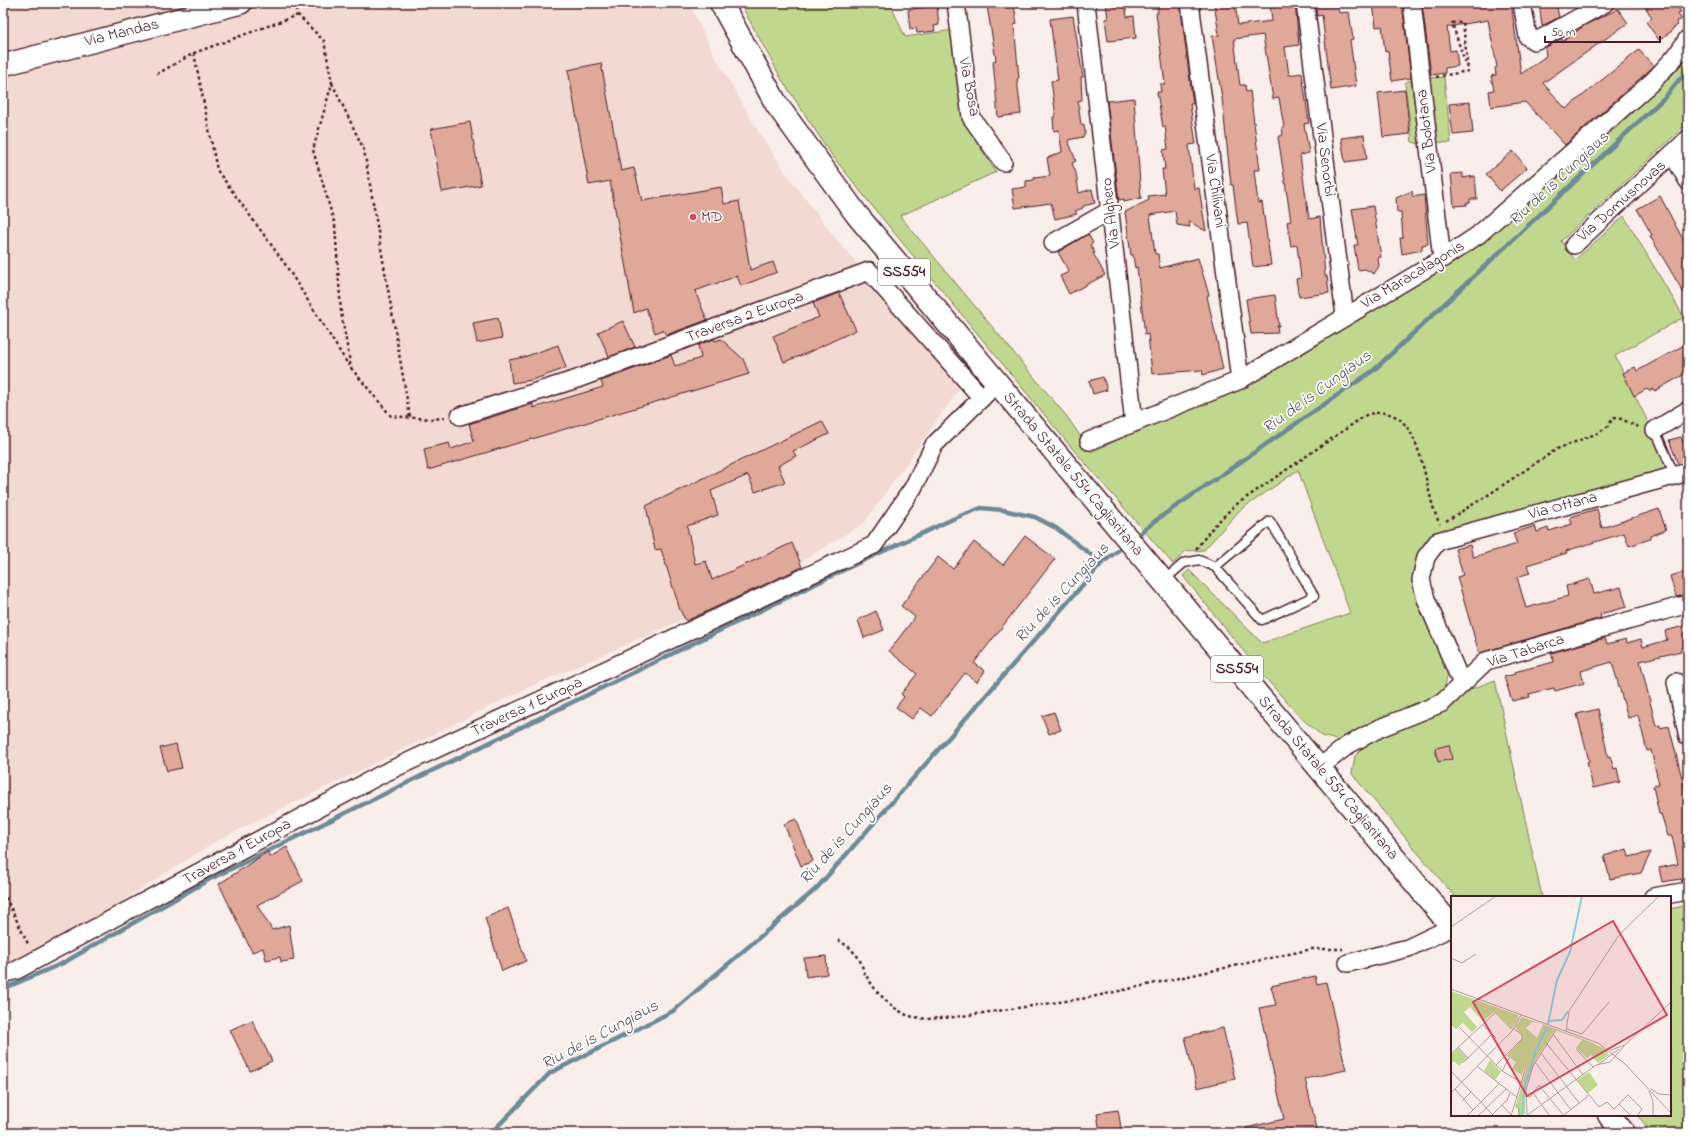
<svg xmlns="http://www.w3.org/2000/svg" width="1691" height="1136" viewBox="0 0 1691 1136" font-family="'Indie Flower',sans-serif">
<rect width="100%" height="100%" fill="#f9eeea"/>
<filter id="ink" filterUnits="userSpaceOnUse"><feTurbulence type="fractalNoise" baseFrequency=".025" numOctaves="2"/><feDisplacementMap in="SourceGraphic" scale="8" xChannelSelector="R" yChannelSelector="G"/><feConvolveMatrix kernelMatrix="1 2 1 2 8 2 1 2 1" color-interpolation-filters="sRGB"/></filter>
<g filter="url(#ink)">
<polygon fill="#f2d9d1" points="3,3 689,3 714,55 763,139 786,173 836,239 962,385 864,523 766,583 534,685 218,840 37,955 3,965"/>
<g fill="#c0d88e" stroke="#857c5c">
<polygon points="740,3 890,3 905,37 953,30 963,120 996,172 900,216 1068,418 1091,452 1175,414 1436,272 1482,243 1616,128 1675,72 1688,56 1688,123 1561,241 1575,260 1624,216 1684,317 1615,356 1649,424 1666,468 1661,475 1468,528 1431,535 1422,549 1413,570 1414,589 1449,668 1445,686 1447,691 1437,700 1340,741 1322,736 1300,717 1262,674 1183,576 1189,570 1262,643 1350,613 1298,470 1239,511 1204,550 1186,551 1173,564 1071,447 868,201 831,154 782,80"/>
<polygon points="1444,77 1451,143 1435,142 1429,78"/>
<polygon points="1411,80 1420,144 1412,142 1405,83"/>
<polygon points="1495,680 1542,897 1455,897 1352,774 1355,756 1368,743 1431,717 1453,706 1469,690"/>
<polygon points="1688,905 1688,1133 1652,1133 1637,1115 1670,1115 1670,909"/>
</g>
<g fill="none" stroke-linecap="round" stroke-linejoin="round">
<g stroke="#6c8a97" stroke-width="4.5">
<polyline points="1134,538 1159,518 1374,370 1665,97 1688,69"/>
<polyline points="3,989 63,963 210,879 860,562 955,518 981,508 1003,510 1035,517 1056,528 1102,563"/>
<polyline points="491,1133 550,1073 673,1011 816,889 1102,563 1125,545"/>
</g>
</g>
<g fill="#e0a898" stroke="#4a1f2b">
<polygon points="1106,3 1125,3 1127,17 1134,16 1136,38 1108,41 1105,19 1108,19"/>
<polygon points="1157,3 1180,3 1193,104 1190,104 1196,144 1189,145 1194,189 1199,188 1206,231 1188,221 1190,227 1177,225 1175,211 1150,215 1155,254 1158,254 1160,268 1198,258 1209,295 1207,296 1223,369 1203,375 1202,370 1152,374 1148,334 1145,335 1137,267 1135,268 1133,255 1131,255 1128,234 1125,212 1149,200 1148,196 1165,194 1162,169 1165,169 1163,150 1168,149 1165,126 1163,127 1157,92 1161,92 1160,84 1165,84 1156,13 1158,13"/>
<polygon points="1214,3 1235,3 1238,25 1272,21 1270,3 1295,3 1299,45 1285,47 1289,75 1302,73 1309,123 1304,124 1309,153 1300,155 1309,219 1320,217 1325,276 1327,276 1329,293 1299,297 1296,279 1301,278 1297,245 1291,246 1287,222 1291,221 1278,137 1283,135 1282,127 1284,127 1279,98 1273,99 1263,35 1234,39 1240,85 1245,85 1246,92 1250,91 1260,170 1254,170 1258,203 1262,202 1271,265 1253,267 1247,223 1238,224 1233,185 1231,185 1222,98 1212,36 1219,35"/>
<polygon points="1315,3 1337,3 1339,13 1349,12 1353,39 1350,40 1356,86 1331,90 1322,15 1317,16"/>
<polygon points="1373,3 1402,3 1411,78 1392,81 1388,51 1385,52 1382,26 1376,27"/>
<polygon points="1422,3 1511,3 1521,74 1546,56 1545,48 1562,38 1562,42 1585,25 1618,9 1628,23 1543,83 1566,109 1639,50 1654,66 1565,145 1525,102 1491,107 1489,91 1494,90 1491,76 1496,75 1495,68 1497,67 1488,20 1447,27 1450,51 1456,50 1458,66 1445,68 1445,73 1431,75"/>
<polygon points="1539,3 1556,3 1559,17 1542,26"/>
<polygon points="1643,3 1675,3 1681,12 1678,14 1682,19 1676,22 1678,25 1672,29 1672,31 1659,40 1646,22 1652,18"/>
<polygon points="1000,4 1000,7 1014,5 1017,24 1014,25 1019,78 1017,79 1021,114 998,117 993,61 996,60 987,6"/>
<polygon points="929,6 937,7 939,25 934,26 935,31 917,33 916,28 910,29 908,10"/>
<polygon points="1073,16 1083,77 1081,77 1082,100 1078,101 1081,125 1084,124 1085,133 1083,137 1068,140 1076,161 1072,163 1076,173 1079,193 1092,189 1095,203 1083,206 1083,208 1075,211 1077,214 1055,219 1051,203 1015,208 1012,189 1026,187 1026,181 1034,180 1034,178 1050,176 1047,158 1062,152 1059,130 1054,131 1053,117 1055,117 1055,110 1051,81 1058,80 1050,19"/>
<polygon points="601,63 621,171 634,168 642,201 721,187 724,204 739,201 750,270 773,262 777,272 741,286 737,276 695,291 707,320 666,335 663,330 655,333 646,308 634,313 610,181 589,185 568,70"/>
<polygon points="1405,90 1410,134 1383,137 1378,93"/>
<polygon points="1134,98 1141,198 1124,202 1124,199 1119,200 1107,101"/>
<polygon points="1470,102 1473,133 1453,135 1449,104"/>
<polygon points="470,122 481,185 442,192 431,129"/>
<polygon points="1364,135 1367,159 1345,162 1341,138"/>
<polygon points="1513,151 1527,168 1500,191 1486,174"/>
<polygon points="1463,173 1463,178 1475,176 1477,199 1470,199 1470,203 1466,203 1467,205 1454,206 1451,174"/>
<polygon points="1412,191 1413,197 1424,195 1428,244 1422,245 1422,250 1402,254 1400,238 1403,238 1401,212 1397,212 1396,198"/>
<polygon points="1660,196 1688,249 1688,300 1650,236 1652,235 1637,209"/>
<polygon points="1373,206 1381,257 1378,258 1379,266 1374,274 1365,269 1358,270 1354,245 1358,245 1352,209"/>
<polygon points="1088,234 1093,243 1090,245 1095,253 1093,253 1105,275 1069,294 1060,276 1069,272 1058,252"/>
<polygon points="839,293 856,330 805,354 784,362 773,336 819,317 813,303"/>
<polygon points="1275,295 1279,326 1277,326 1278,333 1251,334 1246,299"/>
<polygon points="498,318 502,338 477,343 473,323"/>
<polygon points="623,321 635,347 609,357 598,332"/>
<polygon points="714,339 715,341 721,339 743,359 749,374 428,470 424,449 449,443 451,449 474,441 469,424 533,404 533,408 603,387 601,381 671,355 675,366 701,358 698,345"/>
<polygon points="1688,343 1688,372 1655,391 1653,389 1649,391 1647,389 1634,396 1623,373 1635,367 1637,371"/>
<polygon points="558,345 566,368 532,380 512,383 509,360 524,357"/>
<polygon points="1103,377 1107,390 1093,394 1089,381"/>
<polygon points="822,421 829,434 793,451 796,456 778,466 785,482 755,492 748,475 711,491 718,515 687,526 695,564 706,561 712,580 792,543 802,567 686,621 680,610 661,549 655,550 646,506"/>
<polygon points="1681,437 1683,443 1688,441 1688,462 1678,464 1669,440"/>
<polygon points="1597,509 1602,528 1659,509 1666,530 1650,536 1650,539 1629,546 1624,533 1566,551 1567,553 1527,565 1530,573 1517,577 1526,608 1568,596 1566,586 1590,579 1594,594 1621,587 1627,607 1600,614 1601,618 1479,653 1457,577 1463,575 1455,549 1470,545 1473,557 1517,544 1513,533 1535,526 1537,532 1548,528 1549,531 1572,524 1570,517"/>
<polygon points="1025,536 1055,559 974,663 985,671 977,682 965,673 932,716 921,708 912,719 896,707 904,697 901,694 917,674 889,651 915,617 901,606 938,557 953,569 974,542 1003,565"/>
<polygon points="1688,571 1688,594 1676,597 1670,576"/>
<polygon points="876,611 884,630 864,638 858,620"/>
<polygon points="1688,625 1688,642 1685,643 1686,647 1681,648 1681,651 1640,661 1656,726 1660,725 1660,728 1669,726 1688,802 1688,881 1682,882 1681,879 1662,882 1659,868 1678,864 1672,836 1668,836 1661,814 1659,814 1653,786 1659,785 1651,750 1647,751 1638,715 1628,718 1612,662 1581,671 1584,683 1555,691 1554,688 1529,694 1530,697 1512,701 1504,677 1515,674 1514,672 1554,662 1551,653 1605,638 1607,644 1626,639 1627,643 1641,639 1643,647 1667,640 1665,631"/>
<polygon points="1598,709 1608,757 1610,756 1614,769 1617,768 1620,782 1593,788 1587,762 1589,761 1577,714"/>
<polygon points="1054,712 1061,730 1049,734 1042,716"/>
<polygon points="176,744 182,768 167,771 160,748"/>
<polygon points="1449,745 1452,759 1438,762 1435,748"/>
<polygon points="796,819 813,861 801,866 784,824"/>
<polygon points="287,847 303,881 257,905 272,930 289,925 294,960 281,962 280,957 266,960 263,948 252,952 219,884 267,852 270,857"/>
<polygon points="1627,849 1629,857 1651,852 1641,873 1610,879 1604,856"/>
<polygon points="508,908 526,961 502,971 485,918"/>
<polygon points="826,956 827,974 806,977 804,958"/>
<polygon points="1315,976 1317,984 1326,982 1346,1070 1305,1079 1318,1133 1247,1133 1246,1128 1284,1119 1259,1008 1276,1005 1271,986"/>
<polygon points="252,1020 272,1061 250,1071 230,1030"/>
<polygon points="1223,1028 1235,1079 1197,1088 1185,1037"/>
<polygon points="1118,1110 1122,1133 1100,1133 1097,1113"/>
</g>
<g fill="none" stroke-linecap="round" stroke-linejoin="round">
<g stroke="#4a1f2b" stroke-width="11">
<g id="service">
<polyline points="1655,430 1675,476"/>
<polyline points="1163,581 1184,563 1199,560 1215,567 1262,620 1314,596 1270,521 1215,567"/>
</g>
</g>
<g stroke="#4a1f2b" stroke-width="20">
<g id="minor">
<polyline points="956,3 971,117 1003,162"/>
<polyline points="1086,3 1134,423"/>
<polyline points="1190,3 1240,380"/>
<polyline points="1305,3 1345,316"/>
<polyline points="1412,3 1442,259"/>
<polyline points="1522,3 1528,37 1534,41 1542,38 1605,3"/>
<polyline points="1673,155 1688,181"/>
<polyline points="1053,243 1111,210"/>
<polyline points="1574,245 1688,139"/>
<polyline points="460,416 577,379 869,271 982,398"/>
<polyline points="1655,430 1688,410"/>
<polyline points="1089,441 1240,380 1442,259 1478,235 1653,81 1676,56 1688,38"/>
<polyline points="1676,682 1688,737"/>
<polyline points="1462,684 1426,599 1421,580 1426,557 1438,541 1688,472"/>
<polyline points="1319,768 1348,745 1380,728 1442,703 1486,661 1688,604"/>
<polyline points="1653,897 1688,891"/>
<polyline points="1348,963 1408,948 1452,927"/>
<polyline points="3,974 17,970 380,775 874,545 913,488 934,445 997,383"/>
</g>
</g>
<g stroke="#4a1f2b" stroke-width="24">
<polyline id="tertiary" points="3,65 241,3"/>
</g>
<g stroke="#4a1f2b" stroke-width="25">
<g id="primary">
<polyline points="721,3 777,105 857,215 1452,927"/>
<polyline points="1609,1115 1624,1133"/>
</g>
</g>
<g stroke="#4a1f2b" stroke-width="2.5" stroke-dasharray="3 3" stroke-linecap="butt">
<polyline points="294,3 298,15 324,41 332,83 313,150 335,225 341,312 351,368 391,416 430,419 445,418"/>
<polyline points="194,53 217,170 285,264 349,366"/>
<polyline points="157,74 194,53 298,15"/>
<polyline points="1436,77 1468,71 1463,22 1452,23 1468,71"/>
<polyline points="332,83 364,150 410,417"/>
<polyline points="1446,521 1485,497 1557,449 1598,433 1607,427 1613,418 1621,419 1641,428"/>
<path d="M1196,549L1213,527L1234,506L1366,415C1426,397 1421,491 1440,524"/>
<polyline points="3,892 29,946"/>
<polyline points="838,940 849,947 859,958 865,974 877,992 893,1007 908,1016 926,1019 955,1017 1087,998 1312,949 1343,949"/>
</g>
<use href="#service" stroke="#fff" stroke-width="8"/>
<use href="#minor" stroke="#fff" stroke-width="17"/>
<use href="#tertiary" stroke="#fff" stroke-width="21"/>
<use href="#primary" stroke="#fff" stroke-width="22"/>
</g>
</g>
<circle fill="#d1495b" stroke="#fff" stroke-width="1.5" cx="693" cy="217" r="4"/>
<g text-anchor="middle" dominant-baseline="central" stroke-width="3.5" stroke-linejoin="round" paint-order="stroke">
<g fill="#fff" stroke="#80626b" stroke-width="1">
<rect x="878" y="259" width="52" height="26" rx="3"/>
<rect x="1211" y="656" width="52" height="26" rx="3"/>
</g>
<g font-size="15" font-weight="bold" fill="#4a1f2b">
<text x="904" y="272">SS554</text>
<text x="1237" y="669">SS554</text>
</g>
<g font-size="16" fill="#4a1f2b" stroke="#fff">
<text transform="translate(122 33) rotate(-14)">Via Mandas</text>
<text transform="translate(969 87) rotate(79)">Via Bosa</text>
<text transform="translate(1427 131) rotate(-97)">Via Bolotana</text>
<text transform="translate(1325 160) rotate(83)">Via Senorbì</text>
<text transform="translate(1215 191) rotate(82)">Via Chilivani</text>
<text transform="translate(1622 201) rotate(-42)">Via Domusnovas</text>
<text transform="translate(1111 213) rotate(-97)">Via Alghero</text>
<text transform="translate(1413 275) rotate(-31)">Via Maracalagonis</text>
<text transform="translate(745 317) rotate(-20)">Traversa 2 Europa</text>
<text transform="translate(1073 474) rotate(50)">Strada Statale 554 Cagliaritana</text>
<text transform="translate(1563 506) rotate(-15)">Via Ottana</text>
<text transform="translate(1526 651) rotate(-18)">Via Tabarca</text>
<text transform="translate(527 707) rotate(-25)">Traversa 1 Europa</text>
<text transform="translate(1328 778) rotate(50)">Strada Statale 554 Cagliaritana</text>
<text transform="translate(237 852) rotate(-29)">Traversa 1 Europa</text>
</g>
<g font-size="16" fill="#4a1f2b" stroke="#fff" text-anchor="start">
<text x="701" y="217">MD</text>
</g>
<g font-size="17" font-style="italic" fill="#5b5461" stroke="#fff">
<text transform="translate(1559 179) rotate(-43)">Riu de is Cungiaus</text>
<text transform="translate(1317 392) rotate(-36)">Riu de is Cungiaus</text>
<text transform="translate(1062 593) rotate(-47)">Riu de is Cungiaus</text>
<text transform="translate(846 834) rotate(-48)">Riu de is Cungiaus</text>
<text transform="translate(600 1035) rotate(-28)">Riu de is Cungiaus</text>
</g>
</g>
<g transform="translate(1451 896)">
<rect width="220" height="220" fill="#f9eeea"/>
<path d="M0,95L67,119V123L60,134L43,116L32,125L19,111L13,116L26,131L21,136L12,127L5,133L0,129ZM71,121L91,128L81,126L75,132L86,142L92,128L140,146L155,154L158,159L147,167L140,159L136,162L125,152L131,144L104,134L84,165L74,193V218L67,220V212H64L75,174L73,173L71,179L61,173L65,166L56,160L72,141L64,131ZM7,152L16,162L8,170L3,165L0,167V159ZM39,164L50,176L44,184L33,175ZM138,176L147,189L137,197L126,184Z" fill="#c0d88e"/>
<path fill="none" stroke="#82d1df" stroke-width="2" d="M98,125L111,124L117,115M97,128L106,84L119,56L131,0M71,220L74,190L85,154L96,131"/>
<path fill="none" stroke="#b39b9e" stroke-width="1" d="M0,31L45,0M0,62L11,67L25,58M0,93L147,147L173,167L220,217M31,128L45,142M8,131L51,175L70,186M116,133L131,138L158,106M115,135L118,115L168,39L208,0M102,138L132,179M95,147L148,211L156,206L163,213L177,199L191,213L186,220M174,149L220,106M7,151L17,162M125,153L142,171M160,154L174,149M90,157L128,207M0,158L44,117M84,166L120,214M12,167L41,138M148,168L168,153M45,169L71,143V139L62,132M27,171L67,202M0,175L43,220M51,175L58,162M4,193L22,214M200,193L208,198L220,199M198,195L202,205V220M0,197L61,135L70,119M82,197L99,220M74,200L79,201L88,189L113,220M11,205L20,196M168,208L180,220M51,209L60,219M65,209L68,212V220M76,219L75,194L82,170L105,134M113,219L136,201V199M16,220L48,188M27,220L55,193M40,220L56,204L59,197M60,220L74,174M75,220L145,169L159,166L173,150"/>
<path fill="#d1495b" fill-opacity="0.15" stroke="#d1495b" stroke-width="2" d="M162,25L216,119L76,200L22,106Z"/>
<rect width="220" height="220" fill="none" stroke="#4a1f2b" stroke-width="2"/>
</g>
<rect width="1691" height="1136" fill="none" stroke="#fff" stroke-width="16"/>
<rect x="8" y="8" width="1675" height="1120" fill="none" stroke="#4a1f2b" stroke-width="1.5" filter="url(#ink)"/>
<path d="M1545 36v6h115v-6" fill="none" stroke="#4a1f2b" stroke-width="2"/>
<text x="1551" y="36" font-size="12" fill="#4a1f2b" stroke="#ffffff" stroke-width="3" paint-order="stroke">50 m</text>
</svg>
